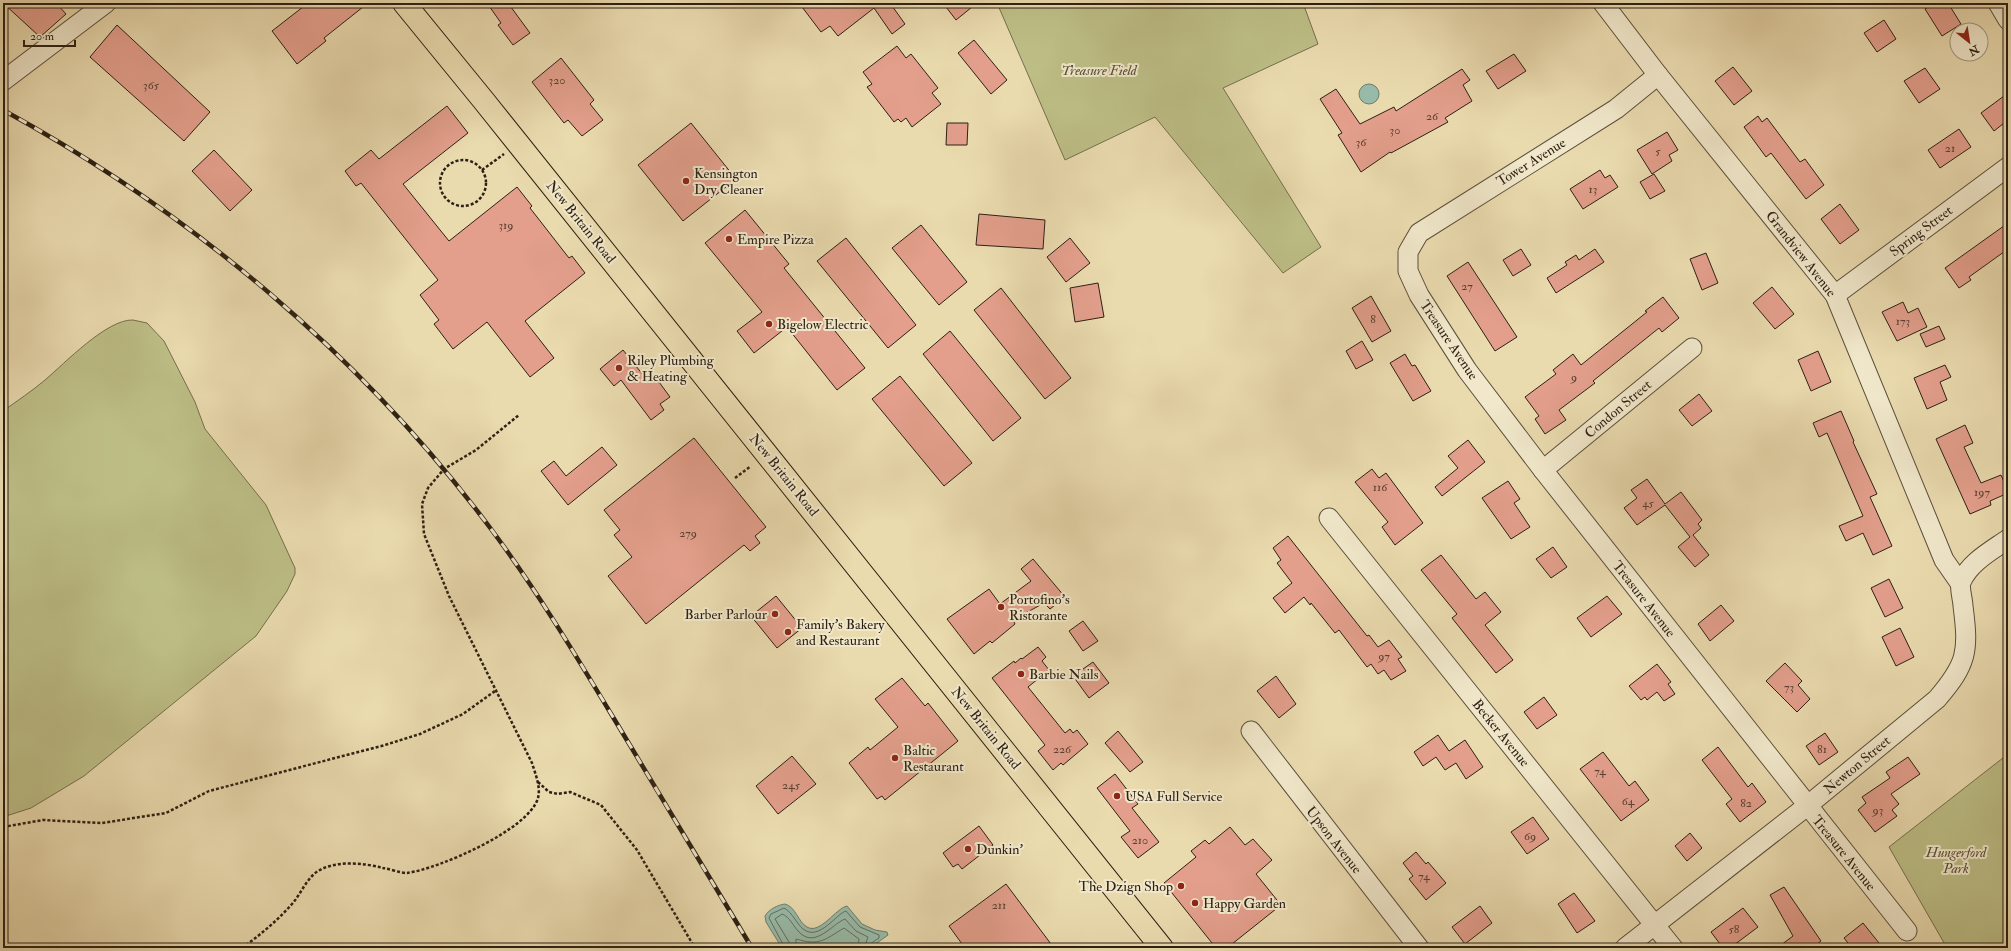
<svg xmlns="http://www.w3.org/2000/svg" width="2011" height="951" viewBox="0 0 2011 951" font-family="'IM FELL Double Pica',serif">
<rect width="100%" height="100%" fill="#eadbaf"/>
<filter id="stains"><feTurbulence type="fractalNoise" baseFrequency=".005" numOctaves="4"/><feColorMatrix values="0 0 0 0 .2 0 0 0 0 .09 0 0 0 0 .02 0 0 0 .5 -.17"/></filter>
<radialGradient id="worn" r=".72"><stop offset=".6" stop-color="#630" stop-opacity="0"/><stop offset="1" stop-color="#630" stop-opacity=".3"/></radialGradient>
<g fill="#bdbe86" stroke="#756f4d">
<polygon points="997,3 1303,3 1318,44 1223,88 1321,247 1283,273 1155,117 1065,160"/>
<path d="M133,320L147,323L164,341L195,402L205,429L266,505L295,568V574L287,591L256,636L84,776L31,808L3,817V411C17,401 32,391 45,380C65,363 107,319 133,320Z"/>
<polygon points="2008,754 2008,948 1947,948 1889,847"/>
</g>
<g fill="#98bba9" stroke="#6d7d6d">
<circle cx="1369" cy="94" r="10"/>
<path d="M785,904C796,907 798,922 807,927C820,935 836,908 847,906L862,924L875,930L887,932L888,935L870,948H782L766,922L765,916C769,909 778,905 785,904Z"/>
</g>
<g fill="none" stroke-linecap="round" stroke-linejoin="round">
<g stroke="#626e5e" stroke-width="1">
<path d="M785,948L769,918L771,914L784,908C793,913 796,923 803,929C819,942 837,913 846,911L860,927L879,935V938L870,944L869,948"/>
<path d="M790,948L789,942L775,919L782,914C790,917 793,926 799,932C815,949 832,924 845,919L856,931L868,937L864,948"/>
<path d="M796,948V939C820,946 824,940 844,928L859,939L858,948"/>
</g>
</g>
<g fill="#e39f8c" stroke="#2d2014">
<polygon points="3,3 56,3 66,14 40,37"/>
<polygon points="308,3 368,3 324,38 326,41 297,64 272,31"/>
<polygon points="487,3 508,3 530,33 513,45 498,25 501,23"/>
<polygon points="799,3 890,3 905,24 892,34 874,8 838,36 830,26 821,32"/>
<polygon points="943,3 977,3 956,20"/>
<polygon points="1934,3 1948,3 1961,24 1942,36 1925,9"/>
<polygon points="1884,20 1896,39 1877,52 1864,33"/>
<polygon points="117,25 210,112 184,141 90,57"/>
<polygon points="974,40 1007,80 991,94 958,53"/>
<polygon points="897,46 906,58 911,54 938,88 932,93 941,104 912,127 906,118 901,122 898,119 894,122 867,87 872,84 863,72"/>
<polygon points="1514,54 1526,71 1498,89 1486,71"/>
<polygon points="561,58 594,100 590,104 603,120 582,136 568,120 564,123 532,82"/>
<polygon points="1733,67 1752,91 1734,105 1715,81"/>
<polygon points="1925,68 1940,89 1919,103 1904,81"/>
<polygon points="1462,69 1470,80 1463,85 1472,101 1445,118 1448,122 1391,153 1390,152 1361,172 1338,135 1342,133 1320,99 1336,89 1360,124 1394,107 1396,111"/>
<polygon points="2008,93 2008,120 1994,131 1981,113"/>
<polygon points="447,106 468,133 403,184 449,241 517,187 532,206 530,208 569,258 572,256 585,273 525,321 554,358 530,377 487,322 453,349 434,324 439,320 420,295 438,280 361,183 356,186 345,171 371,150 379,159"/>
<polygon points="1758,116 1762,122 1767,118 1800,162 1805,159 1824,185 1806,199 1771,153 1766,157 1744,127"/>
<polygon points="691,123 736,179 683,221 638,165"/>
<polygon points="947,123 968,123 967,145 946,145"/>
<polygon points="1959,129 1971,147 1940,168 1928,150"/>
<polygon points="1667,132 1678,150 1669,155 1672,161 1652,174 1637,150"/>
<polygon points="214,150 252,190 230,211 192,171"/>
<polygon points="1600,170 1605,178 1610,175 1618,187 1583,209 1570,189"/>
<polygon points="1654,174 1665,191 1650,199 1640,182"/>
<polygon points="1840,204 1859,230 1840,244 1821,219"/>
<polygon points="745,210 789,264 784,268 865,368 837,390 787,327 754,353 737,331 762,312 705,243"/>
<polygon points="979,214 1045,220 1043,249 976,245"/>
<polygon points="2008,223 2008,249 1969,277 1971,280 1959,288 1945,268"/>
<polygon points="921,225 967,282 939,305 892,248"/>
<polygon points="846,238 916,325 888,348 817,261"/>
<polygon points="1070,238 1090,263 1066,282 1047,257"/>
<polygon points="1521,249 1531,265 1513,276 1503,260"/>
<polygon points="1595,249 1604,262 1556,293 1547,278 1567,265 1565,262 1576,255 1579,260"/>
<polygon points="1706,253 1718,283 1702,290 1690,259"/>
<polygon points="1468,262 1517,337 1495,351 1447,276"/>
<polygon points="1098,283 1104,317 1075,322 1070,288"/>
<polygon points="1772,287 1794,314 1775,329 1753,303"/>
<polygon points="1001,288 1071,378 1045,399 974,310"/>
<polygon points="1371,296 1391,331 1372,342 1352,308"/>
<polygon points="1663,297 1679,318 1662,332 1659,328 1593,381 1595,383 1559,410 1566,420 1545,434 1535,419 1539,416 1525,397 1556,374 1553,370 1573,354 1581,365 1647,312 1645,311"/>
<polygon points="1903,302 1908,313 1918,308 1927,327 1897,341 1882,312"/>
<polygon points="1939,326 1945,339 1926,347 1920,334"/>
<polygon points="950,331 1021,418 993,441 923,354"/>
<polygon points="1362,341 1373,360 1356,369 1346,351"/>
<polygon points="623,350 648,381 659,382 670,397 660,404 664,410 651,420 621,380 614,386 600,369"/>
<polygon points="1818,351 1831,382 1811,391 1798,360"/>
<polygon points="1405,354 1412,366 1415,365 1431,391 1413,401 1390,363"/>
<polygon points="1945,365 1951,377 1940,382 1947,400 1927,409 1914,378"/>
<polygon points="900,376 972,463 944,486 872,399"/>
<polygon points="1699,394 1712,411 1692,426 1679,410"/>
<polygon points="1841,411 1854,441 1853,442 1877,494 1870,497 1892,546 1873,555 1863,533 1846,541 1839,526 1863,516 1827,433 1819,437 1813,423"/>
<polygon points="1965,425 1973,443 1964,447 1981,483 2001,475 2008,491 2008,493 1990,501 1991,505 1970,514 1936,439"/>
<polygon points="694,438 766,527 755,536 760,543 750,551 744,545 646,624 608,576 632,557 614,535 620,530 604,510"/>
<polygon points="1468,440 1485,462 1442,496 1435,487 1458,468 1448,456"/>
<polygon points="602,447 617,465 568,505 541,471 554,461 566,476"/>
<polygon points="1372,469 1379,478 1386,473 1423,523 1395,545 1382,527 1388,522 1355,482"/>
<polygon points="1647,479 1665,504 1681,492 1702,520 1698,524 1701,528 1693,535 1709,555 1695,567 1678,547 1690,537 1665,505 1637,525 1624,508 1637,498 1631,490"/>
<polygon points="1508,481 1520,499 1514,503 1530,527 1511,539 1482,498"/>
<polygon points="1288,536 1367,636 1369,635 1378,647 1389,640 1402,657 1398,659 1406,671 1391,680 1384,670 1378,674 1371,664 1367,667 1339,630 1335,633 1311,603 1310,605 1304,597 1285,613 1273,598 1292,583 1277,563 1281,560 1273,548"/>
<polygon points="1553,547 1567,567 1551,578 1536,559"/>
<polygon points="1441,555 1476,599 1485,592 1501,612 1485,625 1513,660 1496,673 1452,618 1457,614 1421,570"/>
<polygon points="1033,559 1065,597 1050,609 1044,603 1013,620 1015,624 992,643 990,641 974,654 947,619 989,589 1000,604 1031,581 1021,569"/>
<polygon points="1889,579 1903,608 1885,617 1871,588"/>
<polygon points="776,596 802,628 777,648 751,616"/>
<polygon points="1607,596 1622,614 1591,637 1577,618"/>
<polygon points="1721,605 1734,621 1710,641 1698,624"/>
<polygon points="1083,621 1098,641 1083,651 1069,631"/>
<polygon points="1900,628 1914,657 1896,666 1882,637"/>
<polygon points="1038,647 1046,657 1042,661 1049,670 1028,687 1065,733 1070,729 1073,733 1077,730 1088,744 1063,765 1061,763 1053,770 1038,751 1045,745 992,678 1014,661 1015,663 1021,658 1022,659"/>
<polygon points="1093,662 1109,683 1089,698 1073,676"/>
<polygon points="1785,663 1802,681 1798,685 1810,699 1797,712 1766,681"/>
<polygon points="1657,664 1671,682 1668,684 1675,694 1664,701 1657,692 1647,700 1645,697 1641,700 1629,686"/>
<polygon points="1276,676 1296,704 1279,718 1257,691"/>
<polygon points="902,678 925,706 928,703 958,741 885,800 882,796 877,799 849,763 868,747 870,750 898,727 875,699"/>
<polygon points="1544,697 1557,715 1537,729 1524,712"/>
<polygon points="1118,731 1143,762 1130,772 1105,743"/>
<polygon points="1825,733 1838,752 1819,765 1806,746"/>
<polygon points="1438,735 1449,751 1465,740 1483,767 1466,779 1456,763 1445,770 1436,757 1423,766 1414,752"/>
<polygon points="1718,747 1748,787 1752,783 1766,802 1740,822 1726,804 1732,799 1702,760"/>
<polygon points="1603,752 1629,786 1635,781 1649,800 1621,821 1580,769"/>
<polygon points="792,756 816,784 778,814 756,786"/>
<polygon points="1908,757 1920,774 1891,794 1899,804 1892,810 1897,816 1875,832 1858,810 1866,803 1862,797 1890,778 1886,772"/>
<polygon points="1115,774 1138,804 1132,808 1159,842 1138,858 1121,837 1130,831 1097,788"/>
<polygon points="1533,817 1549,839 1527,854 1511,832"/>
<polygon points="979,826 993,845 962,869 958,864 953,867 943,853"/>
<polygon points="1230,827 1245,845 1253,839 1272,860 1256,874 1281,905 1227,948 1216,948 1164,883 1196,857 1191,851 1205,840 1209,844"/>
<polygon points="1690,833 1702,848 1687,861 1675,846"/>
<polygon points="1416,852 1426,864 1428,862 1446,883 1426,900 1409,879 1413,876 1403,863"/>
<polygon points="1006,884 1054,948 965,948 949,926"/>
<polygon points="1784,887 1821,941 1812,948 1777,948 1793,936 1770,895"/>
<polygon points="1574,893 1595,921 1577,933 1558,904"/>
<polygon points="1480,906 1492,923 1465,944 1452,927"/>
<polygon points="1743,908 1758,927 1730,948 1723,948 1711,932"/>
<polygon points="1863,923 1883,948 1852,948 1844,938"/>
</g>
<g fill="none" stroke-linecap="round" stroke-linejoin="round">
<g stroke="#5c4f3b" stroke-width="21">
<g id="street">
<polyline points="1603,3 1658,75 1835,295 1944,560 1960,583"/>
<polyline points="1998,3 2008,20"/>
<polyline points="1658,75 1616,109 1419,233 1408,252 1408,271 1419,295 1467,370 1543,470 1907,931"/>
<polyline points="3,81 106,3"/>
<polyline points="1835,295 2008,167"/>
<polyline points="1543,470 1692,348"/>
<polyline points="1329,518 1673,948"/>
<polyline points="1251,731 1419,948"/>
<path d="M1625,948L1807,806L1937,699C1967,664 1969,652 1963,606C1963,600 1959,588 1961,582C1970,562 1991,551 2008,539"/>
</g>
</g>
<g stroke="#2d2014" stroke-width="24">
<polyline id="primary" points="404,3 484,101 1162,948"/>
</g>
<g stroke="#2d2014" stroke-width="2.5" stroke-dasharray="3 2" stroke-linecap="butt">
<circle cx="463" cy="183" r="23"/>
<polyline points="482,170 504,154"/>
<polyline points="735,478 751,466"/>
<polyline points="538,782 549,792 558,794 570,792 601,805 637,850 695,948"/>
<polyline points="3,827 43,820 102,823 166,813 209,791 385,745 420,734 463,714 495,691"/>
<path d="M242,948C260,935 277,921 292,904C301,894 306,879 318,871C336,860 364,863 383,868C390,869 400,873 407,873C438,869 529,830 538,798C541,787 535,773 532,763L449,596L424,534L422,504L428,488L444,469L476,450L519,415"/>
</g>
<use href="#street" stroke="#f1e8cb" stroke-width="19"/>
<use href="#primary" stroke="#eadbaf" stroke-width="22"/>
<g stroke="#2d2014" stroke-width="4.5">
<path id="rail" d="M3,110C193,214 361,355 491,529C538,592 578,659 619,727C663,800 707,874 752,948"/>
</g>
<use href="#rail" stroke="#f1e8cb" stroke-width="3" stroke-dasharray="9" stroke-linecap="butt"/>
</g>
<g fill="#8f2418" stroke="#f1e8cb" stroke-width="1.5">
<circle cx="686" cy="181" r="4"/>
<circle cx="729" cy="239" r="4"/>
<circle cx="769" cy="324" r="4"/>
<circle cx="619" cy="368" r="4"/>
<circle cx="1001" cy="607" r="4"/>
<circle cx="775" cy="614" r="4"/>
<circle cx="788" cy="632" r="4"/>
<circle cx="1021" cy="674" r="4"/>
<circle cx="895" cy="758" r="4"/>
<circle cx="1117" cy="796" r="4"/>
<circle cx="968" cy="849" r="4"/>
<circle cx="1181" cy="886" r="4"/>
<circle cx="1195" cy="903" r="4"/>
</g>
<g text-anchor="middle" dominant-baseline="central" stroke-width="4" stroke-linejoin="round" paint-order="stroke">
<g font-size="12" fill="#5a4032">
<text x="557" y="80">320</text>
<text x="151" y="85">365</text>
<text x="1432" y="116">26</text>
<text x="1395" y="130">30</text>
<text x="1361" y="142">36</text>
<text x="1950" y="148">21</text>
<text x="1658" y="151">5</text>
<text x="1593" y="189">13</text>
<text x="506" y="225">319</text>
<text x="1467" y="286">27</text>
<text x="1373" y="319">8</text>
<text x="1903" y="321">173</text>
<text x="1574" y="377">9</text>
<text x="1380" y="487">116</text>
<text x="1982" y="492">197</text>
<text x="1648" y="503">45</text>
<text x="688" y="533">279</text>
<text x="1384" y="656">97</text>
<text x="1789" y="687">73</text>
<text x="1062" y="749">226</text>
<text x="1822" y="749">81</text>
<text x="1600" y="771">74</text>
<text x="791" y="785">245</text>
<text x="1628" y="801">64</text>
<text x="1746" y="803">82</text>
<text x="1878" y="810">93</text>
<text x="1530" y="836">69</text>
<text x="1140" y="840">210</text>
<text x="1424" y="876">74</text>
<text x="999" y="905">211</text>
<text x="1734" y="929">58</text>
</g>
<g font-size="14" font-style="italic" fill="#584f36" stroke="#f1e8cb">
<text x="1099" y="70">Treasure Field</text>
<text x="1956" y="852">Hungerford<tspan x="1956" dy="16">Park</tspan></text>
</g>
<g font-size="14" fill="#2d2014" stroke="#f1e8cb">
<text transform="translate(1531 162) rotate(-32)">Tower Avenue</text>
<text transform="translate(581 222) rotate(51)">New Britain Road</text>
<text transform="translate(1921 231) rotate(-37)">Spring Street</text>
<text transform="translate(1801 254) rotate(52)">Grandview Avenue</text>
<text transform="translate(1449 340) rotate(56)">Treasure Avenue</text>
<text transform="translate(1618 409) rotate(-40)">Condon Street</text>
<text transform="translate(784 475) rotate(51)">New Britain Road</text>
<text transform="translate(1644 599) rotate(52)">Treasure Avenue</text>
<text transform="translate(986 728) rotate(51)">New Britain Road</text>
<text transform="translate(1501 733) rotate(51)">Becker Avenue</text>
<text transform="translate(1857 765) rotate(-40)">Newton Street</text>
<text transform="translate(1334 840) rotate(52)">Upson Avenue</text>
<text transform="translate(1844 853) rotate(51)">Treasure Avenue</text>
</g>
<g font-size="14" fill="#2d2014" stroke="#f1e8cb" text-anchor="start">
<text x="694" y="173">Kensington<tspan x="694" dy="16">Dry Cleaner</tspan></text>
<text x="737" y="239">Empire Pizza</text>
<text x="777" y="324">Bigelow Electric</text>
<text x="627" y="360">Riley Plumbing<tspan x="627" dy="16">&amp; Heating</tspan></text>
<text x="1009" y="599">Portofino's<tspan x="1009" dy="16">Ristorante</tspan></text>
<text x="767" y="614" text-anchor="end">Barber Parlour</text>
<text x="796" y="624">Family's Bakery<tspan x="796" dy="16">and Restaurant</tspan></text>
<text x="1029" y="674">Barbie Nails</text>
<text x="903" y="750">Baltic<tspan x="903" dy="16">Restaurant</tspan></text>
<text x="1125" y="796">USA Full Service</text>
<text x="976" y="849">Dunkin'</text>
<text x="1173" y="886" text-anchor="end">The Dzign Shop</text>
<text x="1203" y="903">Happy Garden</text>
</g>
</g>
<rect width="2011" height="951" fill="none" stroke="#eadbaf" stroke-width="16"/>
<rect x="4" y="4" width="2003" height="943" fill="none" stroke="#2d2014" stroke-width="2"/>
<rect x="8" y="8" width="1995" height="935" fill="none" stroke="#2d2014"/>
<g transform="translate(1969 42) rotate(150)"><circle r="19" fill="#f1e8cb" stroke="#a39882"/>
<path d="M0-3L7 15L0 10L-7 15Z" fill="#8f2418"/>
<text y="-6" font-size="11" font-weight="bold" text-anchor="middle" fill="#2d2014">N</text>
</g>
<path d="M24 40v6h51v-6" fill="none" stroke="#2d2014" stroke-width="2"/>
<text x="30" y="40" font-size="12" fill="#2d2014" stroke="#f1e8cb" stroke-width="3" paint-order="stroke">20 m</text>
<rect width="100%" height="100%" filter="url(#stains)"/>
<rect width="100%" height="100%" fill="url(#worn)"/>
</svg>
